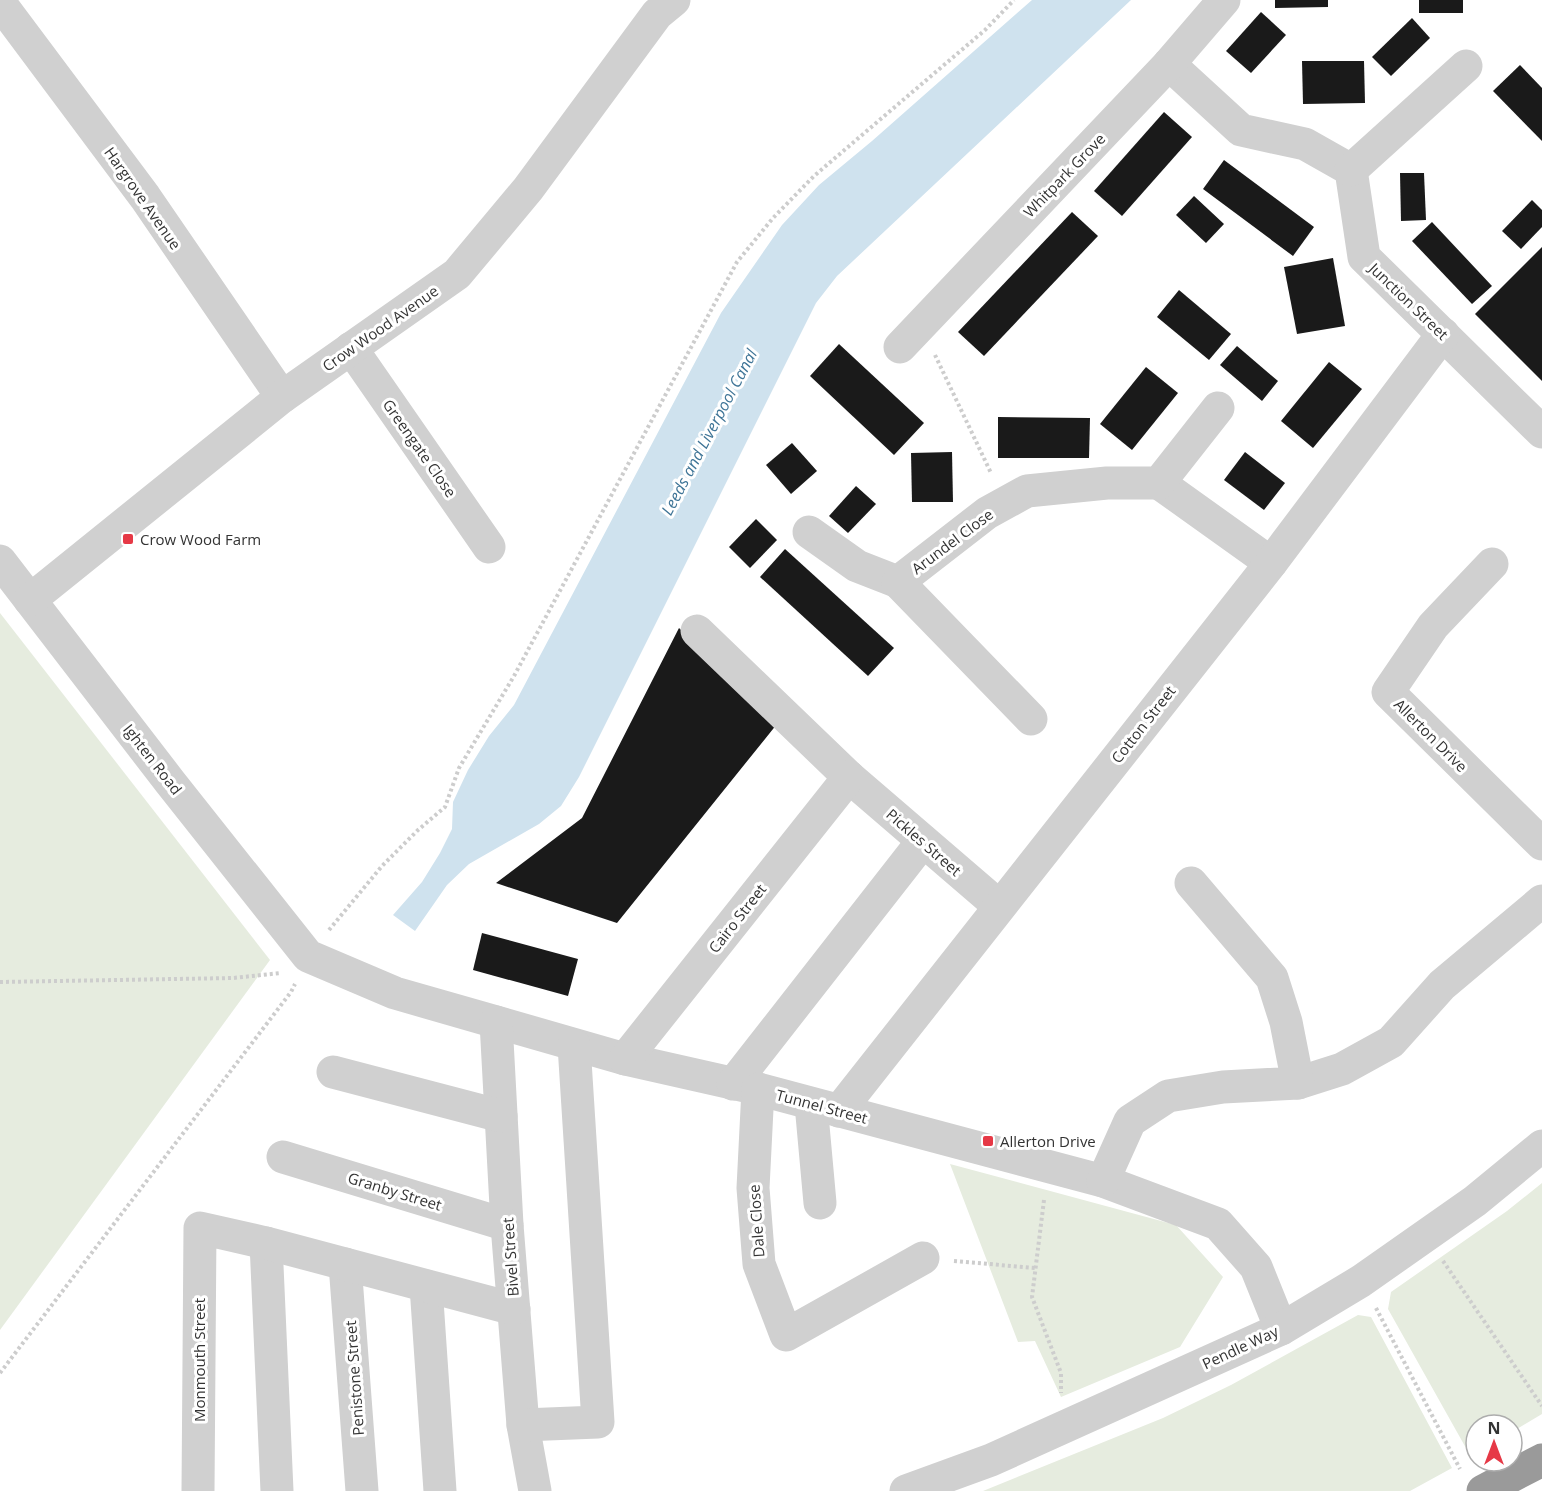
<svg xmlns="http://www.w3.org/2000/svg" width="1542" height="1491" viewBox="0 0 1542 1491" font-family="'Open Sans',sans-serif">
<rect width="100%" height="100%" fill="#fff"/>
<g fill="#e6ecdf">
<polygon points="0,613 270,960 0,1330"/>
<polygon points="950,1164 1176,1225 1223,1277 1180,1347 1061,1397 1035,1341 1018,1342"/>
<polygon points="1542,1183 1542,1414 1512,1432 1512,1425 1476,1425 1476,1454 1471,1457 1388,1309 1391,1292 1507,1211"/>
<polygon points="1358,1315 1371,1317 1452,1468 1410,1491 983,1491 1163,1418 1231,1385"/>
</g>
<polygon fill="#cfe2ee" points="1032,0 1131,0 837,276 816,303 579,777 561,806 539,824 469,864 447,885 415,931 393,915 422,882 440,853 452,829 453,802 468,770 489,736 514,705 721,313 782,225 819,185 872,141"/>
<g fill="#1a1a1a">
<polygon points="1275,0 1328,0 1328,7 1275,8"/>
<rect x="1419" y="0" width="44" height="13"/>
<polygon points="1261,12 1286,35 1251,73 1226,51"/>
<polygon points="1412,18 1430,38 1391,76 1372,57"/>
<polygon points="1302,61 1364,61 1365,103 1303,104"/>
<polygon points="1520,65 1542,88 1542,141 1493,91"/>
<polygon points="1164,112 1192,137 1122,216 1094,191"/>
<polygon points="1224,160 1314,227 1293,256 1203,189"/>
<polygon points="1400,173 1424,173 1426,220 1401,221"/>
<polygon points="1194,196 1224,224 1206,243 1176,215"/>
<polygon points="1532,200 1542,210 1542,227 1521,249 1502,231"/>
<polygon points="1072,212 1098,236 984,356 958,332"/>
<polygon points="1432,222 1492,286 1472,304 1412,241"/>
<polygon points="1542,247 1542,381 1475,314"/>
<polygon points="1333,258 1345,326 1297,334 1284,267"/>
<polygon points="1179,290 1231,334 1209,360 1157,317"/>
<polygon points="839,344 924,423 894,455 810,376"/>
<polygon points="1237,346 1278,381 1262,401 1220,365"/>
<polygon points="1329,362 1362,389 1313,448 1281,421"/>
<polygon points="1146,367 1178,393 1132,450 1100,424"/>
<polygon points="998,417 1090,418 1089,458 998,458"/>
<polygon points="792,443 817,471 791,494 766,465"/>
<polygon points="952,452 953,502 912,502 911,453"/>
<polygon points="1245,452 1285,483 1264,510 1224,480"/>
<polygon points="856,486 876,504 848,533 829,516"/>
<polygon points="756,519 777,540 750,568 729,547"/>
<polygon points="785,549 894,648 868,676 760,577"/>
<polygon points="679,628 777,724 617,923 496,883 582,818"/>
<polygon points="482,933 578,959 568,996 473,970"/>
</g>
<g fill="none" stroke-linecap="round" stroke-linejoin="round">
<g stroke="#cdcdcd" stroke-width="4" stroke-dasharray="3 3" stroke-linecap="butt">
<polyline points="935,355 991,473"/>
<polyline points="329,930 382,866 418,830 445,807 459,768 514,676 737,262 773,218 814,176 985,30 1014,0"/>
<polyline points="0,982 233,978 281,973"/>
<polyline points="1044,1200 1032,1297 1061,1373 1061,1393"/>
<polyline points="954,1261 1035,1268"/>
<polyline points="1443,1261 1542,1406"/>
<polyline points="1376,1308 1460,1469"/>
<polyline points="0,1373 291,992 295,984"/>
</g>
<g stroke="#d0d0d0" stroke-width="33">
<polyline points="0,3 145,197 282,397"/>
<polyline points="1169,64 1241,130 1305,144 1351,170 1364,257 1542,432"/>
<polyline points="1351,170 1466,66"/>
<polyline points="900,347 1169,64 1224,0"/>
<polyline points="351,348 489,547"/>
<polyline points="1159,483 1271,563"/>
<polyline points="809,532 857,566 898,582"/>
<polyline points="0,561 170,782 308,956 395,993 625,1059 758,1089 1103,1181 1218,1224 1256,1267 1281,1329"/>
<polyline points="1492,564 1433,626 1388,692 1542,844"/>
<polyline points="30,600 282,397 457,274 528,189 657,14 674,0"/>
<polyline points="697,631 849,777 999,906"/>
<polyline points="1031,719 898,582 987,513 1027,491 1107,483 1159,483 1218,408"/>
<polyline points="496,1022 507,1225 523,1425 535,1491"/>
<polyline points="625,1059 849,777"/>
<polyline points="333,1072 501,1116"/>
<polyline points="1298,1083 1342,1069 1391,1042 1442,985 1542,901"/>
<polyline points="733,1084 923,841"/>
<polyline points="758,1089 753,1188 759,1264 786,1335 923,1258"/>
<polyline points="811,1104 820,1203"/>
<polyline points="839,1111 1271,563 1443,334"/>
<polyline points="283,1157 507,1225"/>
<polyline points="1103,1181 1130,1121 1168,1096 1223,1087 1298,1083 1286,1022 1272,978 1191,883"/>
<polyline points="266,1243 277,1491"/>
<polyline points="345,1264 362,1491"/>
<polyline points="426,1286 440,1491"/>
<polyline points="523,1425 598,1422 574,1045"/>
<polyline points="198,1491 200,1228 266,1243 514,1309"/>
<polyline points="906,1491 991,1460 1281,1329 1361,1281 1475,1201 1542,1146"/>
</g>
<polyline stroke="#9a9a9a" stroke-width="33" points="1483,1491 1542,1460"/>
</g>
<g fill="#e63946" stroke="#fff" stroke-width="2">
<rect x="122" y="533" width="12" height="12" rx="3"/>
<rect x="982" y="1135" width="12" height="12" rx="3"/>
</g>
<g text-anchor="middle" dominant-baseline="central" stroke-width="6" stroke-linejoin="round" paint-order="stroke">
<g font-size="15" fill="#333" stroke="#fff">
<text transform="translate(1064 175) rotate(-46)">Whitpark Grove</text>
<text transform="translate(143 198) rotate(55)">Hargrove Avenue</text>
<text transform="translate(1409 301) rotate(44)">Junction Street</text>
<text transform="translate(380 328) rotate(-35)">Crow Wood Avenue</text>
<text transform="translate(420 448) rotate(55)">Greengate Close</text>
<text transform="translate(952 541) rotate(-37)">Arundel Close</text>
<text transform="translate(1143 724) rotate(-52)">Cotton Street</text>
<text transform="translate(1431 735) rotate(45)">Allerton Drive</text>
<text transform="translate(153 759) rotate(52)">Ighten Road</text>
<text transform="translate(924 842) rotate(41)">Pickles Street</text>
<text transform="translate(737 918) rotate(-52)">Cairo Street</text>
<text transform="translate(822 1106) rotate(15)">Tunnel Street</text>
<text transform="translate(395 1191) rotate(17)">Granby Street</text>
<text transform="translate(756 1221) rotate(-94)">Dale Close</text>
<text transform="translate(510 1257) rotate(-94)">Bivel Street</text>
<text transform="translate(1240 1347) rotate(-25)">Pendle Way</text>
<text transform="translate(199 1360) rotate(-90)">Monmouth Street</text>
<text transform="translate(354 1378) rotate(-94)">Penistone Street</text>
</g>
<g font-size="15" fill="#333" stroke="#fff" text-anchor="start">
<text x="140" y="539">Crow Wood Farm</text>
<text x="1000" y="1141">Allerton Drive</text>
</g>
<g font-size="16" font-style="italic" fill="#3f7597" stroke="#fff">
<text transform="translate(709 432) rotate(-62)">Leeds and Liverpool Canal</text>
</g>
</g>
<g transform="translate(1494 1443)"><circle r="28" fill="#ffffff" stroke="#adadad" stroke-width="1.5"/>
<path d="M0-4.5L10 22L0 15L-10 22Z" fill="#e63946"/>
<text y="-9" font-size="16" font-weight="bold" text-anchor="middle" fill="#333333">N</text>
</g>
</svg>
